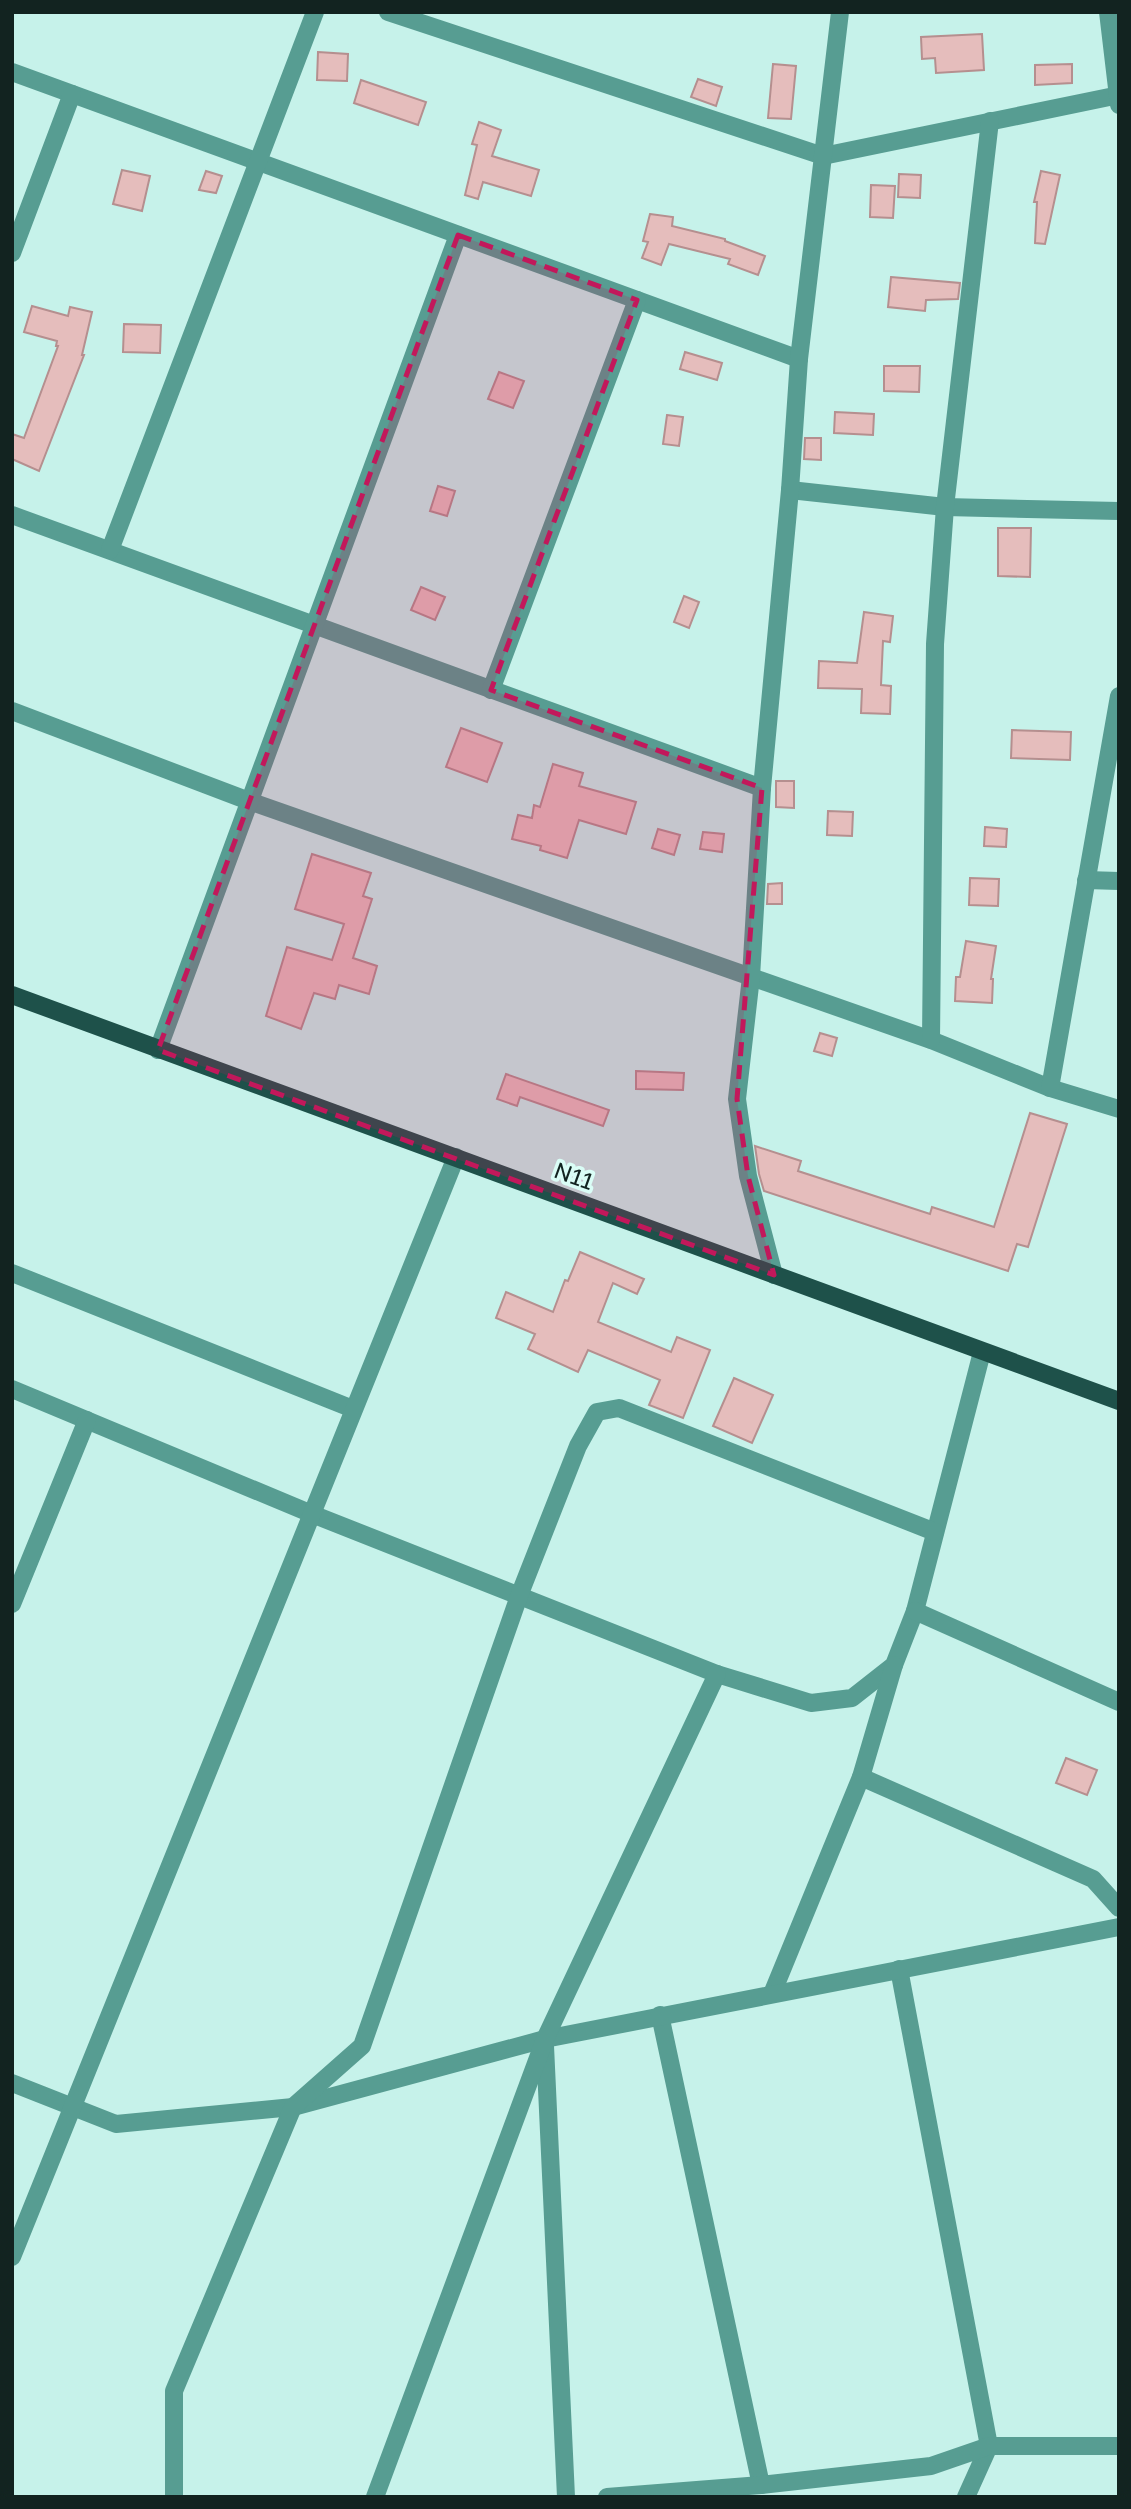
<svg xmlns="http://www.w3.org/2000/svg" width="1131" height="2509" viewBox="0 0 1131 2509" font-family="'Golos Text',sans-serif">
<rect width="100%" height="100%" fill="#c6f2ea"/>
<g fill="#e5bdbc" stroke="#b58f8f" stroke-width="2">
<polygon points="982,34 984,70 936,73 935,58 922,59 921,37"/>
<polygon points="318,52 348,54 347,81 317,80"/>
<polygon points="773,64 796,66 791,119 768,118"/>
<polygon points="1072,64 1072,83 1035,85 1035,65"/>
<polygon points="698,79 722,87 716,106 691,97"/>
<polygon points="361,80 426,102 418,125 354,103"/>
<polygon points="479,122 501,130 492,156 539,170 531,196 483,182 478,199 465,195 477,145 472,144"/>
<polygon points="122,170 150,176 142,211 113,204"/>
<polygon points="206,171 222,176 216,193 199,190"/>
<polygon points="1041,171 1060,175 1045,244 1035,243 1037,202 1034,202"/>
<polygon points="899,174 921,175 920,198 898,197"/>
<polygon points="871,185 895,186 893,218 870,217"/>
<polygon points="650,214 673,217 672,226 725,239 725,241 765,256 758,275 728,264 730,259 669,244 661,265 642,258 648,242 643,241"/>
<polygon points="891,277 960,283 958,299 926,300 925,311 888,307"/>
<polygon points="32,306 68,316 70,307 92,312 82,355 84,355 39,471 12,459 12,434 24,438 58,346 56,346 57,341 24,332"/>
<polygon points="124,324 161,325 160,353 123,352"/>
<polygon points="685,352 722,363 717,380 680,369"/>
<polygon points="884,366 920,366 919,392 884,391"/>
<polygon points="499,372 524,381 513,408 488,399"/>
<polygon points="835,412 874,414 873,435 834,433"/>
<polygon points="667,415 683,417 679,446 663,444"/>
<polygon points="805,438 821,438 821,460 804,459"/>
<polygon points="438,486 455,491 447,516 430,511"/>
<polygon points="998,528 1031,528 1030,577 998,576"/>
<polygon points="421,587 445,597 435,620 411,610"/>
<polygon points="684,596 699,602 689,628 674,622"/>
<polygon points="864,612 893,616 890,642 883,641 881,685 891,686 890,714 861,713 862,689 818,688 819,661 857,663"/>
<polygon points="461,728 502,743 487,782 446,767"/>
<polygon points="1012,730 1071,732 1070,760 1011,758"/>
<polygon points="553,764 583,773 579,786 636,802 626,834 579,820 567,858 540,850 541,846 512,839 518,815 532,818 534,805 540,807"/>
<polygon points="776,781 794,781 794,808 776,807"/>
<polygon points="828,811 853,812 852,836 827,835"/>
<polygon points="985,827 1007,829 1006,847 984,846"/>
<polygon points="658,829 680,835 674,855 652,848"/>
<polygon points="703,832 724,834 722,852 700,849"/>
<polygon points="312,854 371,873 363,896 372,899 353,958 377,966 369,994 339,985 335,999 314,993 301,1029 266,1016 287,947 332,960 344,924 295,909"/>
<polygon points="970,878 999,879 998,906 969,905"/>
<polygon points="782,883 782,904 767,904 768,884"/>
<polygon points="966,941 996,946 991,979 993,979 992,1003 955,1001 956,977 960,977"/>
<polygon points="820,1033 837,1038 832,1056 814,1051"/>
<polygon points="636,1071 684,1073 683,1090 636,1089"/>
<polygon points="506,1074 609,1110 603,1126 520,1097 517,1106 497,1099"/>
<polygon points="1030,1113 1067,1124 1028,1247 1017,1244 1008,1271 764,1191 759,1174 755,1146 801,1161 798,1171 930,1214 932,1207 994,1227"/>
<polygon points="580,1252 644,1279 637,1294 613,1283 598,1322 671,1352 677,1337 710,1350 683,1418 649,1405 660,1380 588,1350 578,1372 528,1349 535,1334 496,1318 506,1292 553,1312 565,1280 568,1281"/>
<polygon points="734,1378 773,1395 752,1443 713,1426"/>
<polygon points="1066,1758 1097,1770 1087,1795 1056,1783"/>
</g>
<g fill="none" stroke-linecap="round" stroke-linejoin="round">
<g stroke="#579d92" stroke-width="18">
<polyline points="388,12 823,156 1119,95"/>
<polyline points="1108,12 1119,105"/>
<polyline points="12,72 799,359"/>
<polyline points="12,253 72,94"/>
<polyline points="790,490 945,507 1119,511"/>
<polyline points="12,515 762,788"/>
<polyline points="110,550 315,12"/>
<polyline points="491,690 637,300"/>
<polyline points="12,711 249,801 931,1040 1050,1088 1119,1109"/>
<polyline points="1086,880 1119,881"/>
<polyline points="931,1040 935,644 945,507 990,121"/>
<polyline points="158,1050 458,235"/>
<polyline points="1050,1088 1119,696"/>
<polyline points="12,1273 353,1409"/>
<polyline points="774,1275 748,1176 737,1099 751,977 762,788 790,490 799,359 840,12"/>
<polyline points="12,1389 312,1514 717,1674 811,1703 852,1698 894,1665 915,1611 982,1352"/>
<polyline points="12,1604 87,1420"/>
<polyline points="915,1611 1119,1702"/>
<polyline points="861,1777 1093,1879 1119,1908"/>
<polyline points="899,1969 989,2446 966,2497"/>
<polyline points="772,1994 861,1777 894,1665"/>
<polyline points="660,2015 761,2485"/>
<polyline points="545,2046 566,2497"/>
<polyline points="12,2083 116,2124 293,2107 545,2039 1119,1927"/>
<polyline points="12,2257 456,1157"/>
<polyline points="174,2497 174,2391 293,2107 362,2046 519,1596 578,1446 597,1412 619,1408 935,1532"/>
<polyline points="375,2497 545,2039 717,1674"/>
<polyline points="607,2497 761,2485 931,2466 989,2446 1119,2446"/>
</g>
<polyline stroke="#1e514a" stroke-width="18" points="12,995 1119,1401"/>
</g>
<path fill="#c2185b" fill-opacity="0.2" stroke="#c2185b" stroke-width="5" stroke-dasharray="14 9" stroke-linejoin="round" d="M458,235L637,300L491,690L762,788L737,1099L748,1176L774,1275L158,1050Z"/>
<g text-anchor="middle" dominant-baseline="central" stroke-width="7" stroke-linejoin="round" paint-order="stroke">
<g font-size="23" fill="#122320" stroke="#dafdf6">
<text transform="translate(574 1175) rotate(20)">N11</text>
</g>
</g>
<rect width="1131" height="2509" fill="none" stroke="#122320" stroke-width="28"/>
</svg>
